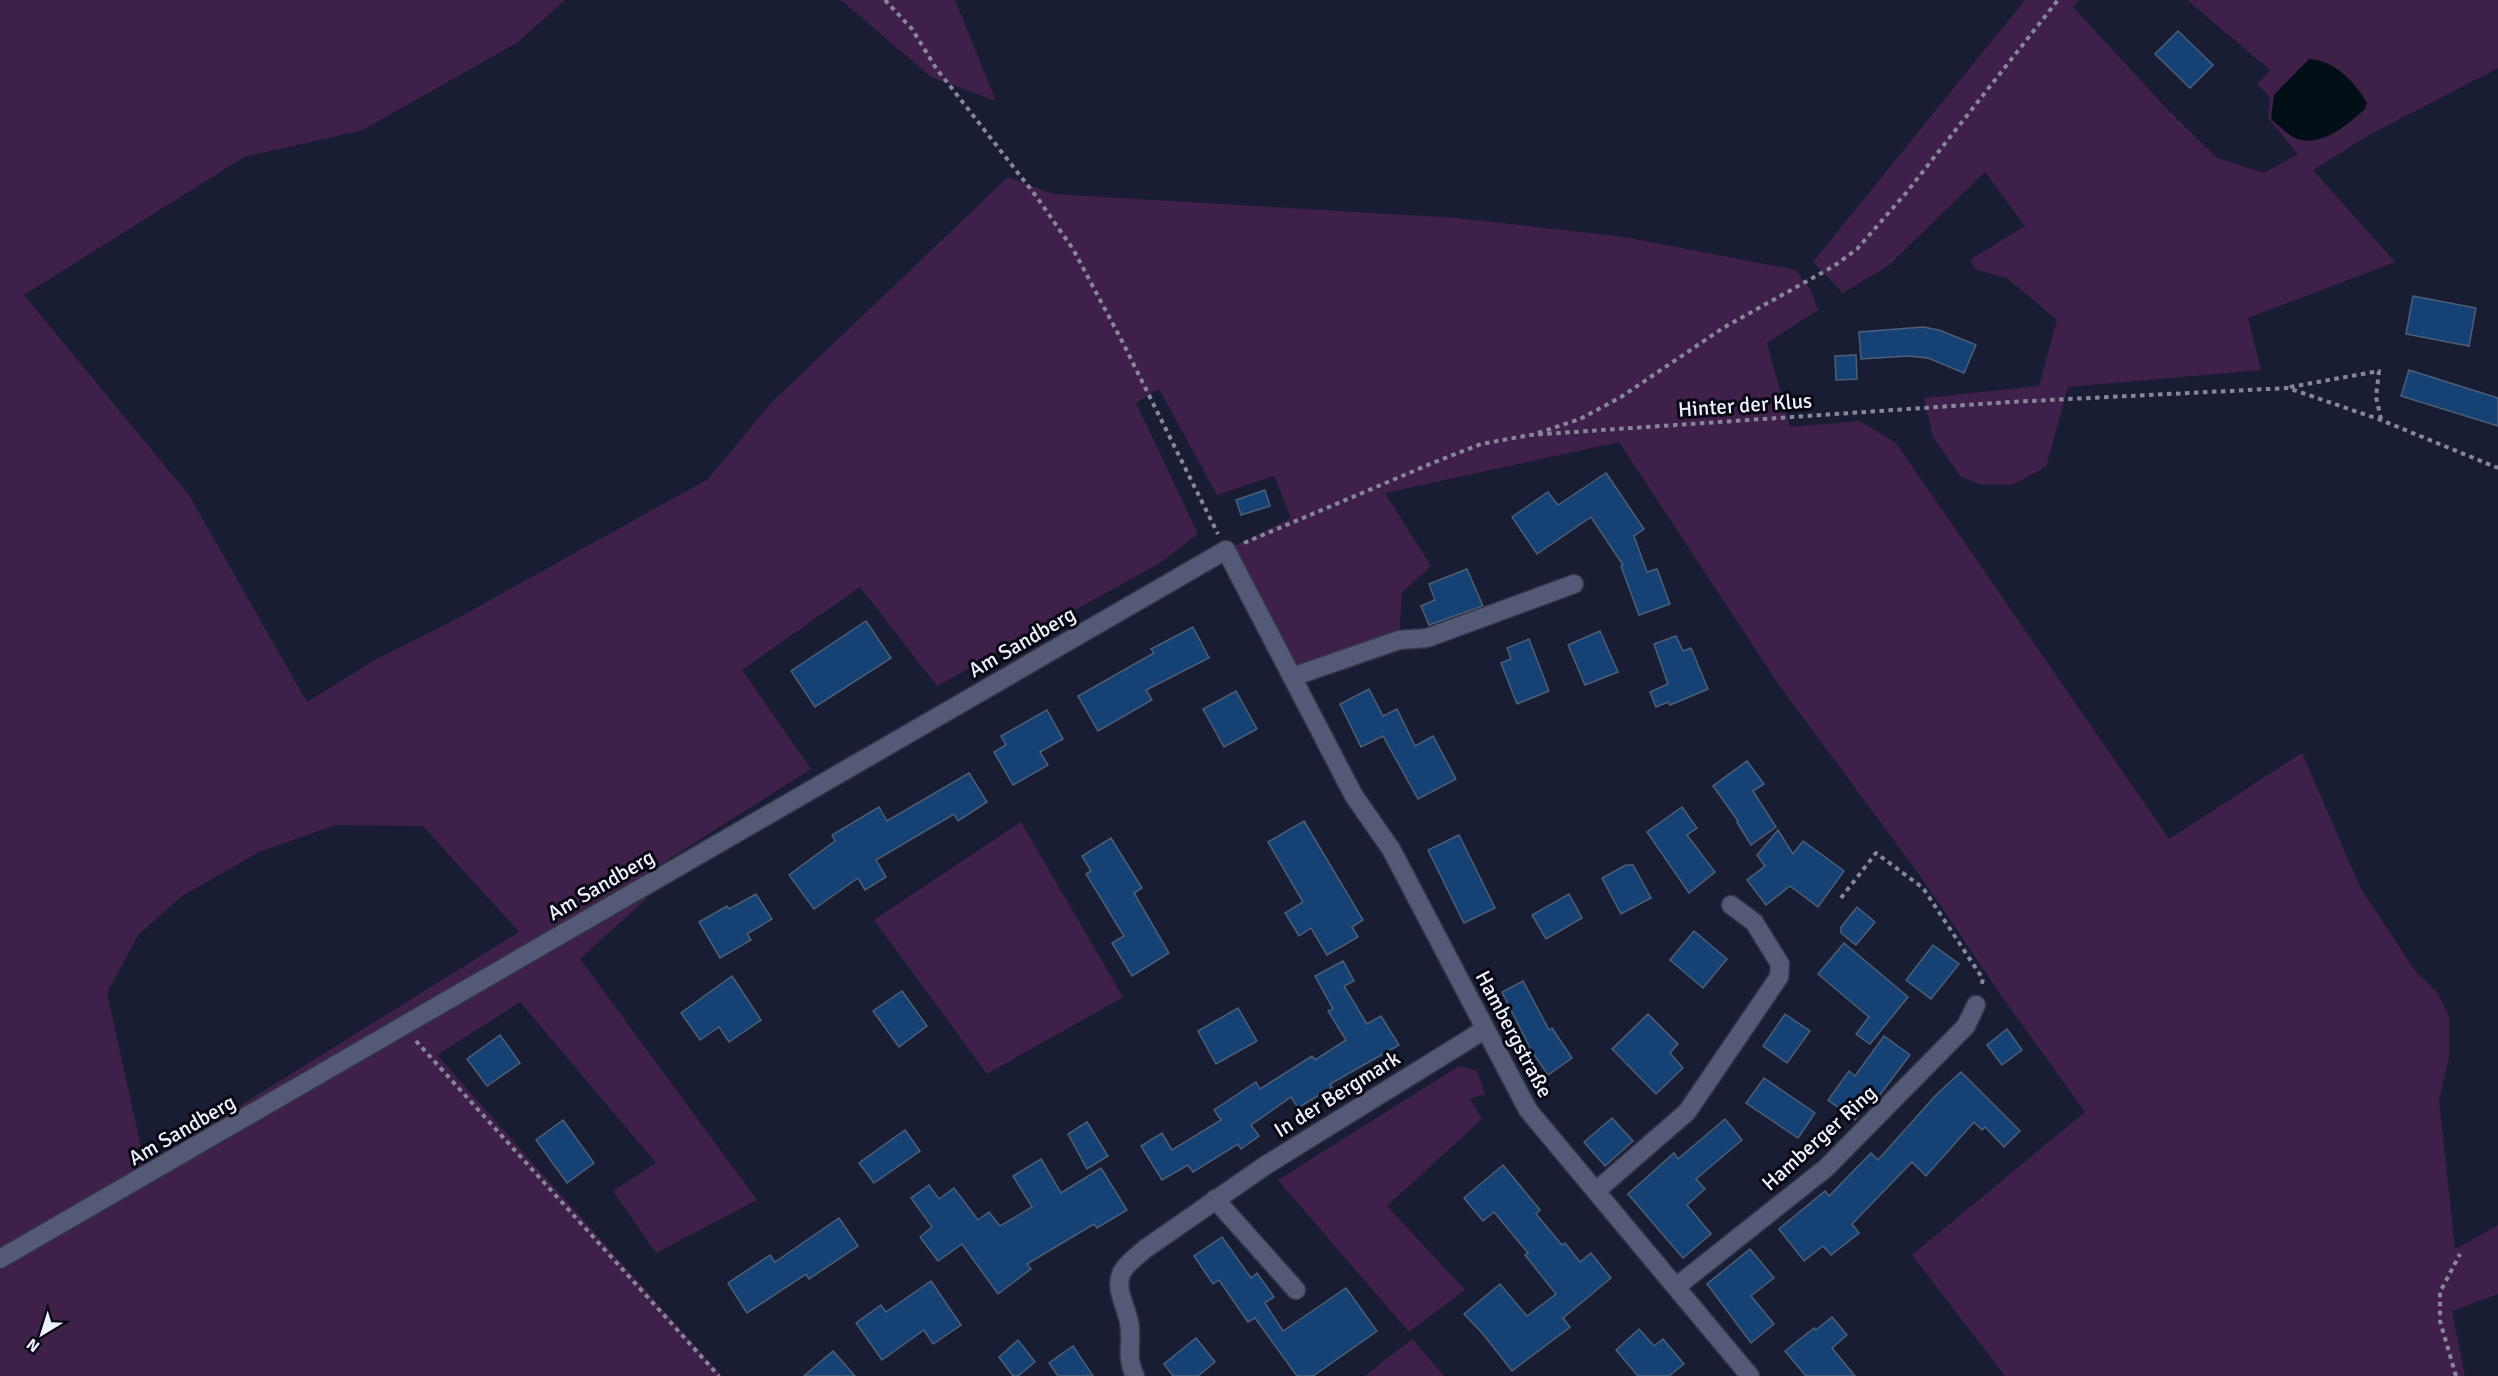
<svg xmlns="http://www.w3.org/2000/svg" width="2498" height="1376" viewBox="0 0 2498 1376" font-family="Signika,sans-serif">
<rect width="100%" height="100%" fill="#191d34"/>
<g fill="#3e2049" fill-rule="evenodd">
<path d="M0,0H565L518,42L363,130L244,157L24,295L189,495L307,702L375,660L445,625L708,479L771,403L1008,177L1053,194L1457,218L1624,237L1796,270L1810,289L1818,310L1767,343L1790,427L1860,421L1896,443L2169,839L2302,753L2361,889L2416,972L2437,992L2449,1016V1058L2439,1100L2455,1249L2498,1225V1294L2452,1311L2465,1376H2005L1912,1255L2085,1112L2003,998L1921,877L1779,685L1619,442L1385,493L1431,566L1402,592L1399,640L1292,677L1226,550L1291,518L1274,476L1217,495L1159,389L1136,403L1198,534L1160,563L937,686L860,587L742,670L811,769L655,868L646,899L580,959L757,1200L656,1253L613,1191L656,1163L520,1002L437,1055L722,1376H0ZM335,825L423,826L519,932L145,1165L107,993L138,935L182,896L259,852Z"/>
<polygon points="841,0 955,0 996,101 931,77"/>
<polygon points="2025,0 2079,0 2073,7 2169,111 2216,157 2264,173 2298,154 2268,118 2270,97 2257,84 2270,70 2187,0 2498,0 2498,68 2369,135 2313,170 2395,262 2248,318 2261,370 2068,387 2046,467 2012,485 1978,484 1961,477 1933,437 1924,398 2039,386 2057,320 2007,278 1974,269 1971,259 2025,226 1985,172 1889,265 1843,293 1813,262"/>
<polygon points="1021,822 1123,997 987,1074 874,920"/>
<polygon points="1459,1066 1477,1071 1485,1094 1470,1099 1482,1119 1387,1206 1465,1290 1409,1332 1278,1180"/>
<polygon points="1412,1339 1444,1376 1365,1376"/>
</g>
<path fill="#030f16" d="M2309,59C2334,60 2355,82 2367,103L2365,109C2348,124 2323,147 2297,139C2289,136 2278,125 2271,119L2274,95Z"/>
<g fill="#154174" stroke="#4c5f76" stroke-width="1.5">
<polygon points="2178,31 2213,65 2190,88 2155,54"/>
<polygon points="2413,296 2476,308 2469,346 2406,334"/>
<polygon points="1923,327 1939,330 1976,345 1964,373 1928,358 1908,356 1861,359 1859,332"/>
<polygon points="1856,355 1857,379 1836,380 1835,356"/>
<polygon points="2409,370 2498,398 2498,426 2401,396"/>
<polygon points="1606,473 1644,529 1634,536 1647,572 1657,569 1670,604 1639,615 1621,566 1623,565 1591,517 1537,554 1512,517 1548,492 1558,505"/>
<polygon points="1265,490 1270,506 1241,515 1236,500"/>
<polygon points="1467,569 1483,606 1429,625 1421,606 1435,600 1429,584"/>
<polygon points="866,621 891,658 815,707 791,671"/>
<polygon points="1193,627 1209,658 1146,690 1152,700 1098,731 1078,696 1154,653 1151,649"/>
<polygon points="1600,631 1618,672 1585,685 1568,645"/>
<polygon points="1676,636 1683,651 1691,648 1708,689 1670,705 1668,702 1656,707 1650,692 1668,684 1654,644"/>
<polygon points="1529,639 1549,691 1517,704 1501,663 1511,659 1507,648"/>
<polygon points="1369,689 1383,716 1397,709 1415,746 1433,736 1456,779 1418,799 1383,736 1361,747 1340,704"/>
<polygon points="1236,691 1257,729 1224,747 1203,709"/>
<polygon points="1047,710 1063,739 1040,752 1048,765 1013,785 994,752 1006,745 1001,736"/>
<polygon points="1747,761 1764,784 1753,791 1776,827 1751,845 1737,822 1738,821 1713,786"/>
<polygon points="969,773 987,802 958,821 954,814 876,860 886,877 865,890 858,878 814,909 789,875 835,841 832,835 879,807 887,821"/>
<polygon points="1682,807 1697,828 1687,835 1715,872 1689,893 1647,832"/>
<polygon points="1304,821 1363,920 1352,927 1358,937 1327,955 1311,928 1299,936 1285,913 1303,902 1268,842"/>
<polygon points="1778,830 1793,854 1803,841 1844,871 1818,907 1790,886 1766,905 1747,880 1765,866 1757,855"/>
<polygon points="1459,835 1495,908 1464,923 1428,850"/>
<polygon points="1111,838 1142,888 1134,893 1169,953 1132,976 1112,943 1124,936 1086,874 1091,871 1082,856"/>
<polygon points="1626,865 1633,865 1651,898 1621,914 1602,878"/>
<polygon points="756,894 772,919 747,934 751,940 720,958 699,922 727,906 729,909"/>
<polygon points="1569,894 1582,918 1546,939 1532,915"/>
<polygon points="1857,907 1875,922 1856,945 1841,933 1841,927"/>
<polygon points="1694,931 1727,959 1703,988 1670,960"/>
<polygon points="1844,943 1908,997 1870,1044 1856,1034 1869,1017 1818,974"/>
<polygon points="1933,945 1959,964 1931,999 1906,980"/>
<polygon points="1343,961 1354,981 1344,986 1367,1024 1381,1016 1399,1045 1330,1084 1332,1087 1298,1108 1291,1097 1251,1125 1259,1136 1241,1149 1238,1144 1193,1172 1188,1165 1162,1180 1141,1146 1162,1133 1172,1150 1221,1120 1214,1110 1256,1082 1260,1089 1312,1056 1315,1060 1346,1040 1328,1011 1333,1009 1315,976"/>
<polygon points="732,976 761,1020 729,1042 719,1027 700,1040 681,1013"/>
<polygon points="1523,981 1549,1030 1552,1028 1572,1058 1548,1075 1531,1050 1502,992"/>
<polygon points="902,991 927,1026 899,1047 873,1011"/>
<polygon points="1238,1008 1257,1041 1216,1064 1198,1031"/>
<polygon points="1648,1014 1678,1044 1670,1053 1683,1068 1656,1094 1612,1049"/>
<polygon points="1785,1014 1810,1031 1787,1063 1763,1046"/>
<polygon points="2007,1029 2022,1050 2002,1065 1987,1045"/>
<polygon points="500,1035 520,1063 487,1086 467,1059"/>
<polygon points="1884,1036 1910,1055 1876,1100 1872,1097 1855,1120 1828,1100 1849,1071 1855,1076"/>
<polygon points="1961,1072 2020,1131 2004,1147 1985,1127 1982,1130 1974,1122 1926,1176 1912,1162 1852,1224 1859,1233 1831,1255 1823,1246 1804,1261 1779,1229 1825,1191 1829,1196 1871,1153 1878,1160 1936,1095"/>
<polygon points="1764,1078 1815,1113 1798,1138 1746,1103"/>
<polygon points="1612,1118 1633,1141 1605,1166 1584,1142"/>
<polygon points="1725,1119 1742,1140 1696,1179 1705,1189 1687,1205 1711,1234 1683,1258 1628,1194 1674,1153 1678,1159"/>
<polygon points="563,1120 594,1163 567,1183 536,1140"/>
<polygon points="1087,1122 1108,1156 1087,1169 1068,1134"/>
<polygon points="905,1130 920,1151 874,1183 859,1163"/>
<polygon points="1041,1159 1061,1193 1101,1168 1127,1210 1097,1228 1094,1224 1027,1264 1031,1269 998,1294 962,1244 938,1261 920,1237 932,1227 911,1198 929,1185 939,1199 954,1188 978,1220 989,1212 1000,1226 1032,1207 1013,1176"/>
<polygon points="1503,1165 1540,1210 1536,1214 1562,1245 1565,1243 1580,1262 1591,1253 1611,1278 1563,1318 1570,1327 1512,1371 1483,1334 1464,1314 1500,1284 1527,1316 1556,1294 1525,1255 1528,1253 1494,1212 1483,1221 1464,1198"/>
<polygon points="839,1218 858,1246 809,1279 806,1274 747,1313 728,1283 770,1255 775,1262"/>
<polygon points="1222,1237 1251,1278 1257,1273 1274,1297 1265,1303 1283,1331 1346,1288 1377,1331 1313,1376 1297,1376 1255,1318 1248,1322 1219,1280 1213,1284 1194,1256"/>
<polygon points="1750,1249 1774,1278 1751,1296 1774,1324 1751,1343 1707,1284"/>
<polygon points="931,1281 961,1325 933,1344 924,1330 882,1360 856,1323 881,1305 886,1312"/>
<polygon points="1832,1317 1847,1335 1832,1348 1855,1376 1806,1376 1785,1351 1814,1328 1816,1330"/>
<polygon points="1639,1329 1654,1346 1663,1339 1684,1364 1669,1376 1638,1376 1616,1350"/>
<polygon points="1196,1338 1215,1362 1198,1376 1173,1376 1164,1364"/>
<polygon points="1018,1340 1035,1362 1018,1376 1013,1376 999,1357"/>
<polygon points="1073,1346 1093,1376 1058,1376 1049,1363"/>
<polygon points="833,1351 855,1376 804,1376"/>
</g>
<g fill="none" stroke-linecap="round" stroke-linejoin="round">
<g stroke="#343648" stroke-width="21">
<g id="minor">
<polyline points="1292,677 1399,640 1427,638 1574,584"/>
<polyline points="1596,1191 1687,1112 1779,977 1780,964 1754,922 1731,905"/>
<polyline points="1215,1199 1296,1290"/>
<polyline points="0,1259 1226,550 1354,796 1391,849 1528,1110 1750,1376"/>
<polyline points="1676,1287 1826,1168 1966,1026 1976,1005"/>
<path d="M1135,1376C1125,1357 1133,1341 1129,1322C1126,1306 1114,1287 1122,1272C1127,1263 1137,1256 1145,1249L1266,1165L1484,1030"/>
</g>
</g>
<g stroke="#85889a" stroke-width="4" stroke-dasharray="4.5 4.5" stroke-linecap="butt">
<polyline points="885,0 912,29 936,68 1036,196 1073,249 1123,343 1218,534"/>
<polyline points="2290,387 2379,371 2376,397 2381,419"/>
<polyline points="1538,433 1580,419 1621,397 1723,328 1834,266 1857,249 1906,193 2058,0"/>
<polyline points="1244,543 1435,462 1481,444 1530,435 2010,402 2288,388 2381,420 2498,468"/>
<polyline points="1841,898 1876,853 1923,888 1983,979 1981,987"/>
<polyline points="416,1041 719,1376"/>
<polyline points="2456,1376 2440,1321 2440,1292 2460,1254"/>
</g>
<use href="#minor" stroke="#545a75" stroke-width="18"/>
</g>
<g text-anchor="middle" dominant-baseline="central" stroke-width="6" stroke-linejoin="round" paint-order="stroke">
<g font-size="21" fill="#eef1fe" stroke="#070812">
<text transform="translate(1745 405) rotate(-4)">Hinter der Klus</text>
<text transform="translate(1022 642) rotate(-30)">Am Sandberg</text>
<text transform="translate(601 885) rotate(-30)">Am Sandberg</text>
<text transform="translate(1514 1034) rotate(62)">Hambergstraße</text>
<text transform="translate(1337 1094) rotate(-32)">In der Bergmark</text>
<text transform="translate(182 1130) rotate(-30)">Am Sandberg</text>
<text transform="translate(1819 1138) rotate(-42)">Hamberger Ring</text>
</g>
</g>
<g transform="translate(42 1334) rotate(218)" stroke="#070812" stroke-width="4.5" paint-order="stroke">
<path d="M0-4.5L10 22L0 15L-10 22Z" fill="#eef1fe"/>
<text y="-9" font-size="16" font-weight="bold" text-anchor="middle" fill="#eef1fe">N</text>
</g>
</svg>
